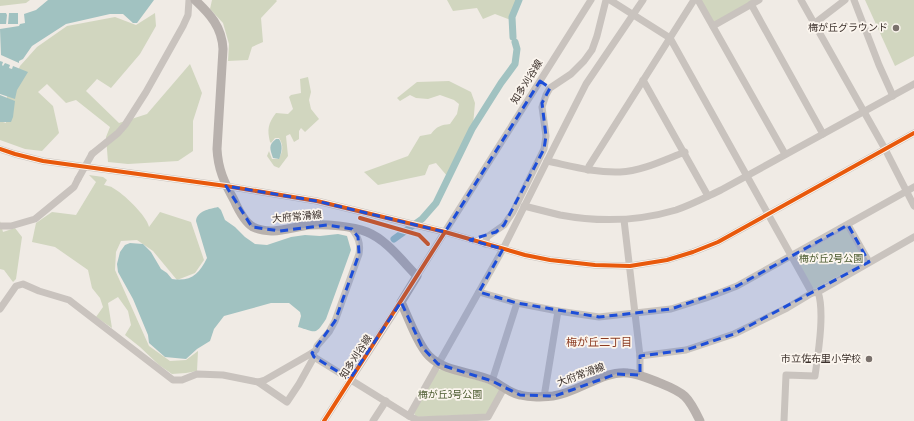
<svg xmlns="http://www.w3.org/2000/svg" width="914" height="421" viewBox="0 0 914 421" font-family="'Fira Sans Condensed','Noto Sans JP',sans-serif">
<rect width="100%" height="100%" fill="#f0ebe5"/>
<g fill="#d1d6bf">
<polygon points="0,0 30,0 26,3 0,6"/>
<polygon points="212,0 276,0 277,1 261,18 263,42 252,47 248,60 228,61 229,44 223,23 210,9"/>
<polygon points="447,0 517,0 513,21 495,14 483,19 477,8 453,11"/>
<polygon points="698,0 759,0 713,26"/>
<polygon points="865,0 914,0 914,56 895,66"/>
<polygon points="155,13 156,26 140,54 111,88 97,79 86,91 119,123 147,114 190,64 202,93 193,121 193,151 178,161 128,164 108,162 106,137 110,127 76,100 66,103 47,84 38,92 53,106 59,133 42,151 25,149 0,140 0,121 6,123 7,96 20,66 37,47 67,26 115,17 136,25"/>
<path d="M308,77L311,92L309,100L311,109L319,119L305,132L301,128L299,131V139L294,142L290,134L286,136L288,156L279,168L274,166L267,156L269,151L272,159H278C283,153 284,145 279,138H275L271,143L270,142C267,129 268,124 276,113L288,114L293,109L289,97L291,95L301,93L300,79Z"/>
<path d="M449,81L471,92L475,103L473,125L448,177L436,163L429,165L425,175L378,185L364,172L408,156L420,136L431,134C437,126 441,125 450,124L457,114L459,104L454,100L440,95L428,99L416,98L410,95L400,101L397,98L417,82Z"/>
<path d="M89,175L103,177L107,180L104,185C107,186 111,186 113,188C123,193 147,216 149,227L160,212L191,222L204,260L195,273L177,280L153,251L137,240L121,241L116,252L115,270L149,346L170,361L186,360L198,351L197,371L186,373L172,374L159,365L140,347L125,335L131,325L128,311L118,297L108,303L112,328L96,317L103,307L100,298L92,288L88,270L55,247L32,242L36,223L52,212L76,215L96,182Z"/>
<polygon points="0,221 3,232 15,228 22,237 16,279 13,282 4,270 0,269"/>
<polygon points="846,229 849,230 865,259 864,262 815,289 812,288 797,259 797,256"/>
<polygon points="442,369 493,385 499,389 499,392 488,414 416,417 414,413 438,370"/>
</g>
<g fill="#a1c2c1">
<polygon points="48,0 154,0 137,23 133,23 123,14 110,14 66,24 32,46 23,59 19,61 19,63 1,55 0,29 19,26 20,24 25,23 24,14 36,10"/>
<polygon points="0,13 6,13 7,15 6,24 0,24"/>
<polygon points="9,13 18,13 18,24 8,24"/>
<polygon points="0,61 3,62 2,65 3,66 5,63 10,65 9,68 12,69 13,66 28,72 17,90 15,99 0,94"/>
<polygon points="0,95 15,101 13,117 11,122 0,122"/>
<path d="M276,139H279C283,145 282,152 279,159L273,158C270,149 268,145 276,139Z"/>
<path d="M218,207L221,210L225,220L235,227L245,237L255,244L267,245L291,237L305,235L320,236L338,234L347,236L351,250L326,319C315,336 316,332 298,327L301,316L300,312L289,303H271L224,316L214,329L210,341L197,349L186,359L165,357L149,343L148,335L133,299L118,272L117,264L120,252L125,245L130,243L143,244L151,252L161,269L167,273L172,279C191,282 199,274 207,258L196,221C197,211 209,209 218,207Z"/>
</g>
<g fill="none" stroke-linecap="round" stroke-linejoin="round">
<g stroke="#a1c2c1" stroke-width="7">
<polyline points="513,37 512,17 519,0"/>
<polyline points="394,239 422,219 436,203 472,129 501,83 515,64 517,49 515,42"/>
</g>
<g stroke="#c9c3be" stroke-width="7">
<polyline points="610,0 670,38 812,293"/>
<polyline points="698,0 785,154"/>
<polyline points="801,0 885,149 914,206"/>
<polyline points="854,0 879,65 893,96"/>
<polyline points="751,4 823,134"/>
<polyline points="815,23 845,0"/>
<polyline points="713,26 759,0"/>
<polyline points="643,80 708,196"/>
<polyline points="0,149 15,154 43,161 226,186 317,201 445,232 525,255 550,260 595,265 630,266 667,260 693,252 718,242 914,133"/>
<polyline points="92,154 118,133 125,125 146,92 183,26 188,15 189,0"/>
<polyline points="547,161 586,84 643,0"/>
<polyline points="588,170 589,166 694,0"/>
<path d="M524,206C536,209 548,212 560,215C598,222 639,221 676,210C691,205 706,197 721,190L914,84"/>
<polyline points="624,220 640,356 640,375"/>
<polyline points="848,225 869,262"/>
<polyline points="0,226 11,226 35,219 74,187 78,179"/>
<polyline points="485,244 487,237 504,225 513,212 544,149 546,136 542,107 546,95 550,88 571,74 584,61 592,50 597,36 606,0"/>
<polyline points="417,276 591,0"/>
<polyline points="479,292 517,303 558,311 599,317 671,309 706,298 737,286 914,187"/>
<path d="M0,309L16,286L23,284L39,291L69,300L173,380H182L197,374L223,375L258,382L287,402L299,384L314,357L409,416L503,249L547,161C571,166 595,173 620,172C642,171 664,160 685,152"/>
<path d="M312,353L316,350L317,346L329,332L335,321L359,254C361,243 358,237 352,229"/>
<polyline points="640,356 686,350 734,334 787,308 812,293 818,292 914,237"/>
<polyline points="492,381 517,303"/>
<polyline points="258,382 265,380 312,353 314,356"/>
<polyline points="544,397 558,311"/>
<polyline points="409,416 417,420 488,417 504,388"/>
<polyline points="324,421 401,302"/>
<polyline points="373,421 386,401"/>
<path d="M784,421L786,375L815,376C818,354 825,312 818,292"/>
</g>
<path stroke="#b8b1ad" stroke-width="9" d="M195,0C210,14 222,27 223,49L217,149C218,169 224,182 234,200C238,209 244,222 253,227C271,236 291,227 310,225C326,224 352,226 367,232C387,240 402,261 417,276L401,302C408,317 418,345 429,356C446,373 472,371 493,381C502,386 510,393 520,395C531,398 542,397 553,396C578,393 603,370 628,373C640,374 649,379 660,383C685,393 688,396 700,421"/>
<polyline stroke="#c9c3be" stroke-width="7" points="78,179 92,154"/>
<g stroke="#fbf5ee" stroke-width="6">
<g id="cycleway">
<polyline points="0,149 15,154 43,161 226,186 317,201 445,232 525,255 550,260 595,265 630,266 667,260 693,252 718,242 914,133"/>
<polyline points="360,218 419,235 428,244"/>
<polyline points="324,421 445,232"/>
</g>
</g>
<use href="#cycleway" stroke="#e8590c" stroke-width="4"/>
</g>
<path fill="#1d4ed8" fill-opacity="0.2" stroke="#1d4ed8" stroke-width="3" stroke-dasharray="8 5" stroke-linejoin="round" d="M540,81L550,88L542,103L546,136L544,149L504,225L496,232L470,240L503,249L479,292L517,303L599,317L671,309L737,286L848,225L869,262L734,334L686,350L640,356V375L616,374L555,396L520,395L492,381L438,364L422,347L401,302L350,379L314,357L312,353L335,321L359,254L358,237L352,229L327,225L280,231L252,227L226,186L317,201L445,232Z"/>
<g fill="#7a716c" stroke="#fbf5ee" stroke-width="1.5">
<circle cx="896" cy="28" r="4"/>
<circle cx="869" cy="359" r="4"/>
</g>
<g text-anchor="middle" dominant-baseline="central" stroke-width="3.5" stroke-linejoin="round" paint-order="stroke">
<g font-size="10" fill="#3b302b" stroke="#fbf5ee" text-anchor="end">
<text x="888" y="28">梅が丘グラウンド</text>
<text x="861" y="359">市立佐布里小学校</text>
</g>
<g font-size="10" fill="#3b302b" stroke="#fbf5ee">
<text transform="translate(527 82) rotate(-58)">知多刈谷線</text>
<text transform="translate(297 217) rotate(-5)">大府常滑線</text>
<text transform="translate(356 357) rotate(-57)">知多刈谷線</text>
<text transform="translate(581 375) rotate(-20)">大府常滑線</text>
</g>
<g font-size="10" fill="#4a5a2e" stroke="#fbf5ee">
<text x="831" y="259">梅が丘2号公園</text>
<text x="450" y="395">梅が丘3号公園</text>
</g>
<g font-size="11" fill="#8c3b22" stroke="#fbf5ee">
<text x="599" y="342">梅が丘二丁目</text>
</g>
</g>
</svg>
